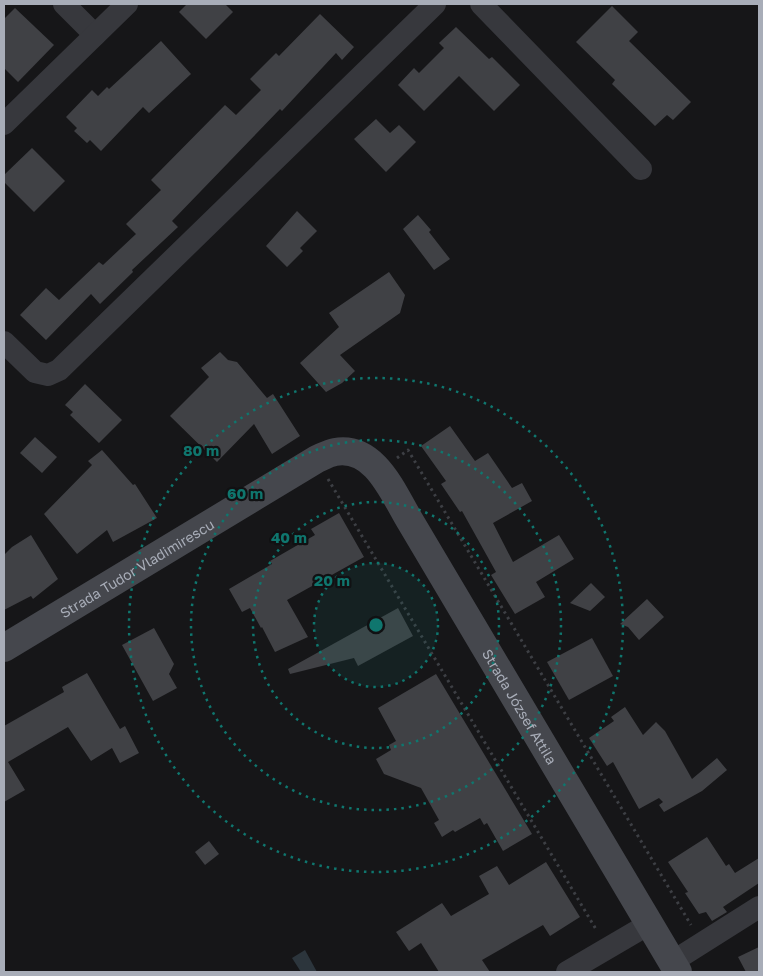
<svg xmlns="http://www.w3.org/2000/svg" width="763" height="976" viewBox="0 0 763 976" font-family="'Golos Text',sans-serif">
<rect width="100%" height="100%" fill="#161618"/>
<polygon fill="#2c353c" points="305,950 317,972 301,972 292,958"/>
<g fill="#404145">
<polygon points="187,4 225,4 233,12 206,39 179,12"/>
<polygon points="612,6 638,32 629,41 691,102 673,120 667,115 655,126 612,84 615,80 576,42"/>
<polygon points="15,8 54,45 18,82 4,68 4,19"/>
<polygon points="320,14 354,47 342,60 336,53 282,111 280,109 172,221 178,227 132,270 133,272 100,304 91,294 46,340 20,315 46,288 59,300 99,262 103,265 136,234 126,224 161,190 151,180 225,105 236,115 261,90 250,79 276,53 279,56"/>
<polygon points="456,27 489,59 492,57 520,85 494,111 459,76 424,111 398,85 414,68 419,73 444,48 439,43"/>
<polygon points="161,41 191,74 149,113 143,107 101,151 90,140 87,143 74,131 77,128 66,117 92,90 98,96 107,87 109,89"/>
<polygon points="376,119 390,133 399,125 416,142 386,172 354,139"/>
<polygon points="32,148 65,181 34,212 4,182 4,175"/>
<polygon points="297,211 317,231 300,248 303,251 287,267 266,246"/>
<polygon points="418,215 431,230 429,232 450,259 434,270 403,229"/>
<polygon points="389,272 405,295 400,313 340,355 355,371 342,383 326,392 300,363 339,327 329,313"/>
<polygon points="220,352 228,360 237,362 267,398 273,394 300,436 272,454 254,424 217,462 170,416 209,377 201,368"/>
<polygon points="85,384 122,420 99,443 70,415 73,412 65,405"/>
<polygon points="450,426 475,461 488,453 512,488 522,483 532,501 493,523 513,562 559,535 574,559 536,582 545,597 515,614 491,575 496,572 462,511 460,512 441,484 446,481 421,446"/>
<polygon points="35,437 57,457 42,473 20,453"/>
<polygon points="102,450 133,485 135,484 157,518 113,542 107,530 77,554 44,514 92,465 88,461"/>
<polygon points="339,513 364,557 287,600 308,637 275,652 262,627 261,628 250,608 242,612 229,589 272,564 270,561 315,535 311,529"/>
<polygon points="31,535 58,579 33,599 31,596 4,610 4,555 12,547"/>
<polygon points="591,583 605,597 590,611 570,603"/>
<polygon points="647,599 664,617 639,640 628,627 620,624"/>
<polygon points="398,608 413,636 358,666 354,658 290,674 288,669"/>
<polygon points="154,628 174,664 169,674 177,688 153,701 122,645"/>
<polygon points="592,638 613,676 569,700 547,662"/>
<polygon points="87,673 120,729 125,726 139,753 120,763 112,748 91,761 68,727 8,762 25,790 4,802 4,726 64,692 62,687"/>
<polygon points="436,674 532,834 503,851 487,823 484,825 480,818 455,832 453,830 442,837 434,823 439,820 421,788 384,774 376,759 391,750 389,745 396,741 378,708"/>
<polygon points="625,707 643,735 656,722 665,731 692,779 717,758 727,770 702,791 664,812 659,805 663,802 659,798 639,809 613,762 607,766 589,738 614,721 611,717"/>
<polygon points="707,837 726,866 729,864 735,873 759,858 759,883 723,907 727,912 712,921 706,912 699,914 685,893 688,892 668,862"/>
<polygon points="209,841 219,854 205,865 195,852"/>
<polygon points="546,862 580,917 550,936 543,925 482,960 490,972 439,972 421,943 409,951 396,932 442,903 451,916 489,894 479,876 497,866 509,885"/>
<polygon points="759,947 759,972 746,972 738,957"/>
</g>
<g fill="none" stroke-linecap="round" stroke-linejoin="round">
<g stroke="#3d3f44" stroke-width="3" stroke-dasharray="2.5 4" stroke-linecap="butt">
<polyline points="397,458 408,450 691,925"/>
<polyline points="328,479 597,931"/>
</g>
<g stroke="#37383d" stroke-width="22">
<polyline points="64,4 95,35"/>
<polyline points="481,4 641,169"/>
<polyline points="4,124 127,4"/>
<polyline points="4,342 35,372 48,375 59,370 435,4"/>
<polyline points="672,962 759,907"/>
<polyline points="567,972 649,924"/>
</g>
<path stroke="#45474d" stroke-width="28" id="s1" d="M4,648L317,459C322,457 329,453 335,452C375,445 393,493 410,521L678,972"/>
</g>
<circle cx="376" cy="625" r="62" fill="#0f766e" fill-opacity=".12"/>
<g fill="none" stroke="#0f766e" stroke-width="2.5" stroke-dasharray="2.5 5">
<circle cx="376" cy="625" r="62"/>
<circle cx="376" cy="625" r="123"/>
<circle cx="376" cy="625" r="185"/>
<circle cx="376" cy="625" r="247"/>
</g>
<g text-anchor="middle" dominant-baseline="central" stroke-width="4.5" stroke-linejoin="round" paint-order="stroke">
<g font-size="14" fill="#a8adb8" stroke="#111113">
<text stroke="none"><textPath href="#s1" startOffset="155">Strada Tudor Vladimirescu</textPath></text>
<text stroke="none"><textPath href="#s1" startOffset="710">Strada József Attila</textPath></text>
</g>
</g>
<circle cx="376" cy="625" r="8" fill="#0f766e" stroke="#111113" stroke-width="2.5"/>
<g font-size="15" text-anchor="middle" font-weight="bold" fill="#0f766e" stroke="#111113" stroke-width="4.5" stroke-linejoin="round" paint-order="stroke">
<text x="201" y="456">80 m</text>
<text x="245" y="499">60 m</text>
<text x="289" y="543">40 m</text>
<text x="332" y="586">20 m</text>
</g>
<rect width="763" height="976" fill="none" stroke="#a8adb8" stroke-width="10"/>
</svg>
